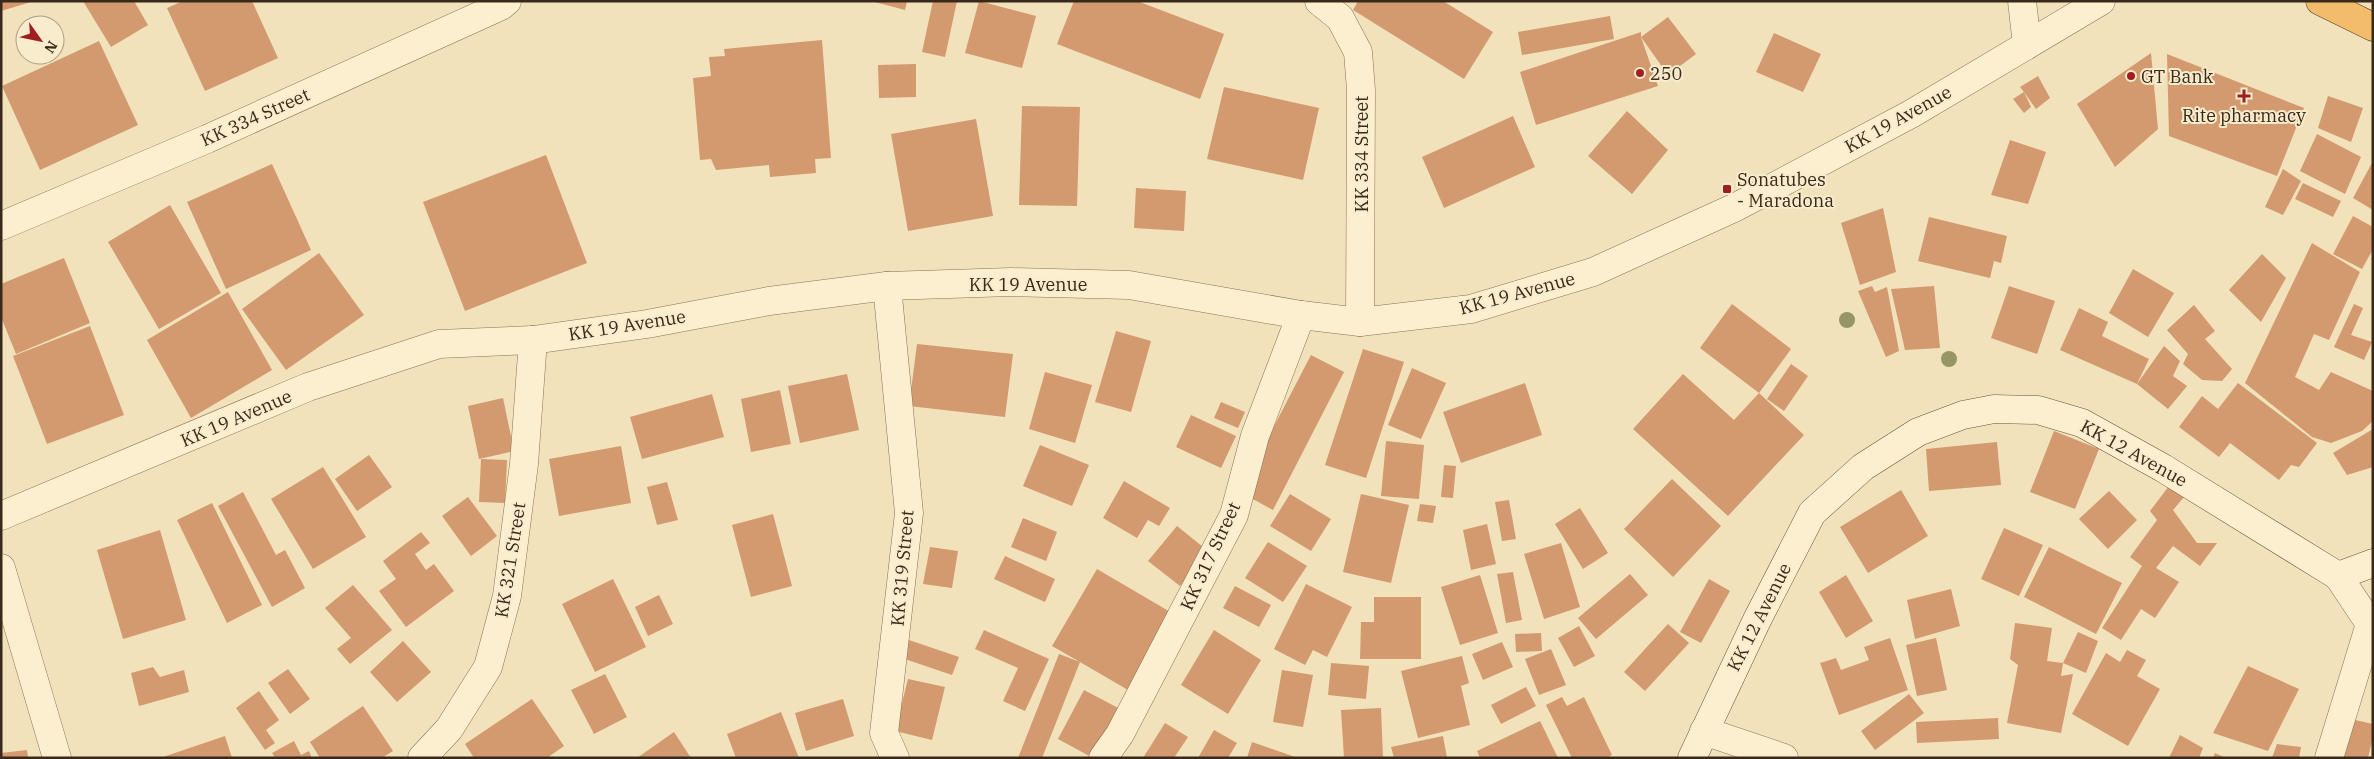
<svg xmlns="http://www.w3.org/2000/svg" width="2374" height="759" viewBox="0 0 2374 759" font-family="'IBM Plex Serif',serif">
<rect width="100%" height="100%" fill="#f1e2bc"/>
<g fill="#d3996f">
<polygon points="1,1 31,1 31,2 1,11"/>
<polygon points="83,1 134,1 148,25 111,47"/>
<polygon points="183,1 252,1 278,58 205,91 167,8"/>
<polygon points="871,1 907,1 905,10"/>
<polygon points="933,1 957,1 945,57 922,52"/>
<polygon points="979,1 1036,16 1022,68 965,53"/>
<polygon points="1074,1 1137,1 1224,34 1200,99 1057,44"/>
<polygon points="1358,1 1443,1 1493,32 1464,79 1353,10"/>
<polygon points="1610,16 1614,39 1522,55 1518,32"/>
<polygon points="1668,17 1696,54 1668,75 1641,37"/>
<polygon points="1641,32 1641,37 1658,86 1536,125 1520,72"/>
<polygon points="1774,33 1821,54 1803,92 1756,72"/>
<polygon points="822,40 831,158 815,159 816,173 770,177 769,165 716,170 711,159 700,160 693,78 711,76 709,57 725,56 724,49"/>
<polygon points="99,41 138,125 40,170 2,86"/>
<polygon points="2151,53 2158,129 2115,167 2077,104"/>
<polygon points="2167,54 2304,108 2277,176 2169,136"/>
<polygon points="916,64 916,97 879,98 878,65"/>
<polygon points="2038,76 2050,98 2036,109 2024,92 2031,107 2024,113 2013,99 2024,92 2020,87"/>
<polygon points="1224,87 1319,108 1303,180 1207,159"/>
<polygon points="2328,96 2363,108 2351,142 2318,128"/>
<polygon points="1022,106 1080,107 1077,206 1019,205"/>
<polygon points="1627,111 1668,150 1632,194 1588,156"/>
<polygon points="1513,116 1535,167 1444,208 1422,157"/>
<polygon points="976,119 993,216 908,231 891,134"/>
<polygon points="2317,134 2361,157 2345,194 2300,171"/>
<polygon points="2010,140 2046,152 2028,204 1991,195"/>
<polygon points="546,155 587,263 465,311 423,202"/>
<polygon points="2373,161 2373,210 2353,198"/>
<polygon points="272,164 311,250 226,289 187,202"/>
<polygon points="2283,169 2301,181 2283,215 2265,207"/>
<polygon points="2303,183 2341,201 2333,217 2295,199"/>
<polygon points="1136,188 1186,191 1184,231 1134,228"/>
<polygon points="170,205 221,293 159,329 108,242"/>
<polygon points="1883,208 1896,272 1860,285 1841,223"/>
<polygon points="2353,216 2373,227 2373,249 2362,269 2333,254"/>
<polygon points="1929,217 2007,236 2001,263 1994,261 1990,278 1918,261"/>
<polygon points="2312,243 2360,272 2329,340 2314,334 2295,377 2319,390 2331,372 2373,391 2373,421 2362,431 2331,443 2312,437 2245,383"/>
<polygon points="319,253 364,315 286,370 242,309"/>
<polygon points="2262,254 2286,278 2261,322 2229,290"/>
<polygon points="64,258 90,323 16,354 1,317 1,284"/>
<polygon points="2133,269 2174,293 2148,337 2109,313"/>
<polygon points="1872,286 1875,292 1887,287 1899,351 1886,357 1858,291"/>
<polygon points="1934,286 1940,348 1905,350 1891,289"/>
<polygon points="2009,286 2055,301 2037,354 1991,338"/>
<polygon points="228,292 272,370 191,418 147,340"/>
<polygon points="1732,304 1791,349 1759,393 1700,348"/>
<polygon points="2354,304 2363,308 2351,335 2372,342 2364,360 2334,347"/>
<polygon points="2194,305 2215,331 2205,339 2232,369 2222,381 2202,380 2183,364 2188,354 2167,330"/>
<polygon points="2079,308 2108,322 2102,336 2149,359 2137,384 2060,350"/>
<polygon points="90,326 124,415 47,444 13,356"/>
<polygon points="1116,331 1151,341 1131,412 1095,402"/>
<polygon points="917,344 1013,354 1005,417 909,406"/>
<polygon points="2164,346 2180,361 2173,376 2187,386 2168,409 2137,384"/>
<polygon points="1363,349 1404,362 1366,478 1325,465"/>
<polygon points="1311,355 1344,372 1273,510 1240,492"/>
<polygon points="1791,364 1808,376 1784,411 1767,399"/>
<polygon points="1412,368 1446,383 1421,439 1388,425"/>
<polygon points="1045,372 1092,385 1075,443 1029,429"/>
<polygon points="847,374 859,430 800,443 788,386"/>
<polygon points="1683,374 1734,420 1759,393 1804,435 1728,516 1633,429"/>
<polygon points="1525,383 1542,435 1461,463 1443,412"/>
<polygon points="2238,383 2317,443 2299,467 2291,465 2279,480 2230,443 2219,457 2179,427 2202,396 2218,409"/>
<polygon points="780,390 791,444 751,452 741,399"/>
<polygon points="712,394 724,437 642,459 630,417"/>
<polygon points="503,398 514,451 479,459 468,406"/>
<polygon points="1221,402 1245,412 1238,428 1214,418"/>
<polygon points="1191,415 1236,436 1221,468 1176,447"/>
<polygon points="2373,429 2373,467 2347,475 2333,453"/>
<polygon points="2054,431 2099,449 2075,509 2030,492"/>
<polygon points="1386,441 1424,445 1419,499 1381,496"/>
<polygon points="1997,442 2001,485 1929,491 1926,449"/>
<polygon points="1040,445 1089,465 1072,506 1023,486"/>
<polygon points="621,446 631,503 559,516 549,459"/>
<polygon points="369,455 392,487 357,511 335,479"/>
<polygon points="481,459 507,460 505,503 479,502"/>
<polygon points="1444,465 1456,466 1453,498 1441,497"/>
<polygon points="323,467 366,537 313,569 271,499"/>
<polygon points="1672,479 1721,526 1673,577 1624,529"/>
<polygon points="1124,481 1170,508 1159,526 1148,520 1137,538 1103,518"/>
<polygon points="667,482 678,520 657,525 647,487"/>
<polygon points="2169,486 2184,497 2173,510 2197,543 2217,543 2200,566 2173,546 2156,568 2179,582 2155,618 2141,609 2121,640 2102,628 2142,566 2130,557 2157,520 2150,511"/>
<polygon points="1901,490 1928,536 1868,573 1840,527"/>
<polygon points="2109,491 2137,520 2108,549 2079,519"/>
<polygon points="243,492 276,555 285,550 305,588 272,607 218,506"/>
<polygon points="1290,494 1331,519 1311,551 1270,526"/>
<polygon points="1361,494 1409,505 1391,583 1343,572"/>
<polygon points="468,497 497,536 471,556 442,516"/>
<polygon points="1509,500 1516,539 1502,541 1495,502"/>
<polygon points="212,503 262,605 227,623 177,520"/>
<polygon points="1420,504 1436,506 1433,523 1417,521"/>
<polygon points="1580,508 1608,553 1583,569 1555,524"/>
<polygon points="773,514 792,586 751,597 732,525"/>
<polygon points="1023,518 1057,532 1046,561 1011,547"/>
<polygon points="1487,524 1496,564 1471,570 1463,530"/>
<polygon points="1177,526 1208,551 1180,586 1148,561"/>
<polygon points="2004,528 2043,545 2019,596 1981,579"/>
<polygon points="160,530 186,620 123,639 97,550"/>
<polygon points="421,532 430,543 415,554 426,570 434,564 454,591 406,627 379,591 396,579 383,561"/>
<polygon points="1268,542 1307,566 1283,602 1245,578"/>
<polygon points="1561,543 1580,607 1544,619 1524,554"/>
<polygon points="930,547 958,551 952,588 923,584"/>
<polygon points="2049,547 2122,583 2096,634 2024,597"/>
<polygon points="1005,556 1055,579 1045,602 994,579"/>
<polygon points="1097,569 1172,613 1128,690 1080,662 1042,758 1018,758 1059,654 1080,662 1052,646"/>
<polygon points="1513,572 1522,620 1506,623 1497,574"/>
<polygon points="1630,574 1648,595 1596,639 1578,618"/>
<polygon points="1480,575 1498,633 1460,645 1441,587"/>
<polygon points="1846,575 1873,621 1846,638 1819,592"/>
<polygon points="613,579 646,647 595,672 562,604"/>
<polygon points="1709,579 1730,591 1701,643 1680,632"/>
<polygon points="1306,584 1352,607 1327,657 1313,650 1305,665 1274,649"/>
<polygon points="353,585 392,630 350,664 337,649 351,638 325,608"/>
<polygon points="1235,586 1271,605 1259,627 1223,608"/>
<polygon points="1951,589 1960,626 1915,639 1907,600"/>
<polygon points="659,595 673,624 648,636 635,607"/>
<polygon points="1374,597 1421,597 1421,659 1360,659 1361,622 1374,622"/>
<polygon points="2015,623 2052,628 2047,661 2063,663 2061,676 2073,674 2061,733 2007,723 2018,665 2010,659"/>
<polygon points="1668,624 1689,643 1645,691 1624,672"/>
<polygon points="1579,626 1595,656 1574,667 1558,638"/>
<polygon points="984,630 1049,659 1025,711 1003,701 1018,668 975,649"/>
<polygon points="1214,630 1261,660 1228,714 1181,685"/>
<polygon points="2078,632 2098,641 2086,673 2063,663"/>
<polygon points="1541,633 1542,651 1516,652 1515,634"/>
<polygon points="1890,638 1908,690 1839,715 1820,663 1836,658 1841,670 1869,660 1864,647"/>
<polygon points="1936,638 1947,690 1917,696 1906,645"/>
<polygon points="906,639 959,657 952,675 899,657"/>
<polygon points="403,641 431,672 397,702 370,672"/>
<polygon points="1502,642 1513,667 1483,680 1472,654"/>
<polygon points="1551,649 1566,685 1539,695 1525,659"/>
<polygon points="2127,650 2146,660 2137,676 2160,689 2128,746 2072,714 2106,653 2120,662"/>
<polygon points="1462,656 1469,683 1461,686 1470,725 1418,738 1401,671"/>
<polygon points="1331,663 1369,666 1366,699 1328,695"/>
<polygon points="2248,666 2299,689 2268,751 2213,733"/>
<polygon points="153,667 160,677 184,670 189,692 139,706 131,673"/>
<polygon points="288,669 310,699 290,714 268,683"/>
<polygon points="1282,670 1313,675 1303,727 1273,722"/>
<polygon points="605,674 627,717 594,734 571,690"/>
<polygon points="908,679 945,687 932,740 895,731"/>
<polygon points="1526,687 1536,706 1501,724 1491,705"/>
<polygon points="1084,690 1122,710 1093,758 1058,739"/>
<polygon points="259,691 279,720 266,730 275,743 265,750 236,708"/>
<polygon points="1909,694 1924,713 1875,750 1861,731"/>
<polygon points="1562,697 1567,706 1584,697 1612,755 1606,758 1572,758 1546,705"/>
<polygon points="532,699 564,746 547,758 474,758 465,744"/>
<polygon points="843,699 854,736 806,751 795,713"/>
<polygon points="363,706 393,751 382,758 320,758 310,742"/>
<polygon points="1381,708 1383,758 1344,758 1341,710"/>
<polygon points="781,712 799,758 736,758 727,734"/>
<polygon points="1998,718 1999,739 1917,743 1916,722"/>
<polygon points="2351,719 2373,724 2373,737 2368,758 2342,758"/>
<polygon points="1540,721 1558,758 1480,758 1477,751"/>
<polygon points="1165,723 1188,737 1174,758 1143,758"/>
<polygon points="1214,730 1237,743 1228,758 1198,758"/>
<polygon points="674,732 691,758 637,758"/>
<polygon points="2180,735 2203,748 2199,758 2169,758"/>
<polygon points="225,736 232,758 163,758 163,757"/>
<polygon points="1443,736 1447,758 1394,758 1391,747"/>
<polygon points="294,741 301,755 309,751 312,758 275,758 272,753"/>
<polygon points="1252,742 1295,757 1295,758 1247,758"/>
<polygon points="2277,744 2301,747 2299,758 2272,758"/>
<polygon points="27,750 28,758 1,758 1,753"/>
<polygon points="2215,753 2226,758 2213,758"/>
</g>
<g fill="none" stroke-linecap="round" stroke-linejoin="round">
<g stroke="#8b7154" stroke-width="29">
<g id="minor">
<polyline points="1319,1 1340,18 1358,52 1361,90 1360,322"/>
<polyline points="1,226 207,139 501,6 507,1"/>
<polyline points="887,286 909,513 884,733 895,758"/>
<polyline points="1,568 57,758"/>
<polyline points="2338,576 2370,624 2373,624"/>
<polyline points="1704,731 1784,758"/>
<polyline points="422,758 449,729 488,667 507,596 524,464 533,340"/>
<polyline points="1103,758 1120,734 1234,515 1255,436 1301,315"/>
<polyline points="2329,758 2370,624"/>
</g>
</g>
<g stroke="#8b7154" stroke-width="29">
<g id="tertiary">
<polyline points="2022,1 2027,45"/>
<polyline points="1,516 308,387 439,344 533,340 647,324 769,301 887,286 1011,282 1129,285 1301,315 1360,322 1471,309 1593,272 1736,207 1911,114 2101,1"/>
</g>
</g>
<g stroke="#6c5238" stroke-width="29">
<polyline id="secondary" points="1692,758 1757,620 1812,513 1863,467 1918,432 1963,415 1994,409 2038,410 2082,423 2163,468 2338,576 2373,563"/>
</g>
<g stroke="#583f29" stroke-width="29">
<polyline id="trunk" points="2320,1 2373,27"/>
</g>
<use href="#minor" stroke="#fcefd0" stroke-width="28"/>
<use href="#tertiary" stroke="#fcefd0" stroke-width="28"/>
<use href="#secondary" stroke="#fcefd0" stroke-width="28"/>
<use href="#trunk" stroke="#f2bc6a" stroke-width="28"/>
</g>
<g fill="#959666">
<circle cx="1847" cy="320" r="8"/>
<circle cx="1949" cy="359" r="8"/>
</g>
<g fill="#9f1f20" stroke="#f8eccd" stroke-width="2">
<circle cx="1640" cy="73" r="5"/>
<circle cx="2131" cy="76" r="5"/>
<path d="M2241.5 88.5h5v5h5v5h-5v5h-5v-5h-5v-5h5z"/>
<rect x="1722" y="184" width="10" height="10" rx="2.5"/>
</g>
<g text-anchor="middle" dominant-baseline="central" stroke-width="4" stroke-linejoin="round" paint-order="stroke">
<g font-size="18" fill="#38291a" stroke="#f8eccd" text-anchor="start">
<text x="1650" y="73">250</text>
<text x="2141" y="76">GT Bank</text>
<text x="2244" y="115" text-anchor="middle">Rite pharmacy</text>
<text x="1737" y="179">Sonatubes<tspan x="1737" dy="21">- Maradona</tspan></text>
</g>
<g font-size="18" fill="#38291a" stroke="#f8eccd">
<text transform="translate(255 117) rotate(-24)">KK 334 Street</text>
<text transform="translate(1898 119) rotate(-29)">KK 19 Avenue</text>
<text transform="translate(1361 154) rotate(-90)">KK 334 Street</text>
<text x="1028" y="284">KK 19 Avenue</text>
<text transform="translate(1517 293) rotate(-15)">KK 19 Avenue</text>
<text transform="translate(627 325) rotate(-9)">KK 19 Avenue</text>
<text transform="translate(236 418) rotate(-23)">KK 19 Avenue</text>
<text transform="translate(2134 453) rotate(29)">KK 12 Avenue</text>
<text transform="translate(1210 556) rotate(-65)">KK 317 Street</text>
<text transform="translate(510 560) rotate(-81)">KK 321 Street</text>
<text transform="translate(902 568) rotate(-85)">KK 319 Street</text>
<text transform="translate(1759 617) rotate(-63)">KK 12 Avenue</text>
</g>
</g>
<rect width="2374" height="759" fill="none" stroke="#38291a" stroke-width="5"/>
<g transform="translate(40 40) rotate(123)"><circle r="24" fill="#f8eccd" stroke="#ab9e85"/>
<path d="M0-4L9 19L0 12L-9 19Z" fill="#9f1f20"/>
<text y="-8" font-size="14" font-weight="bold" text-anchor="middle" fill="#38291a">N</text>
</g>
</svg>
